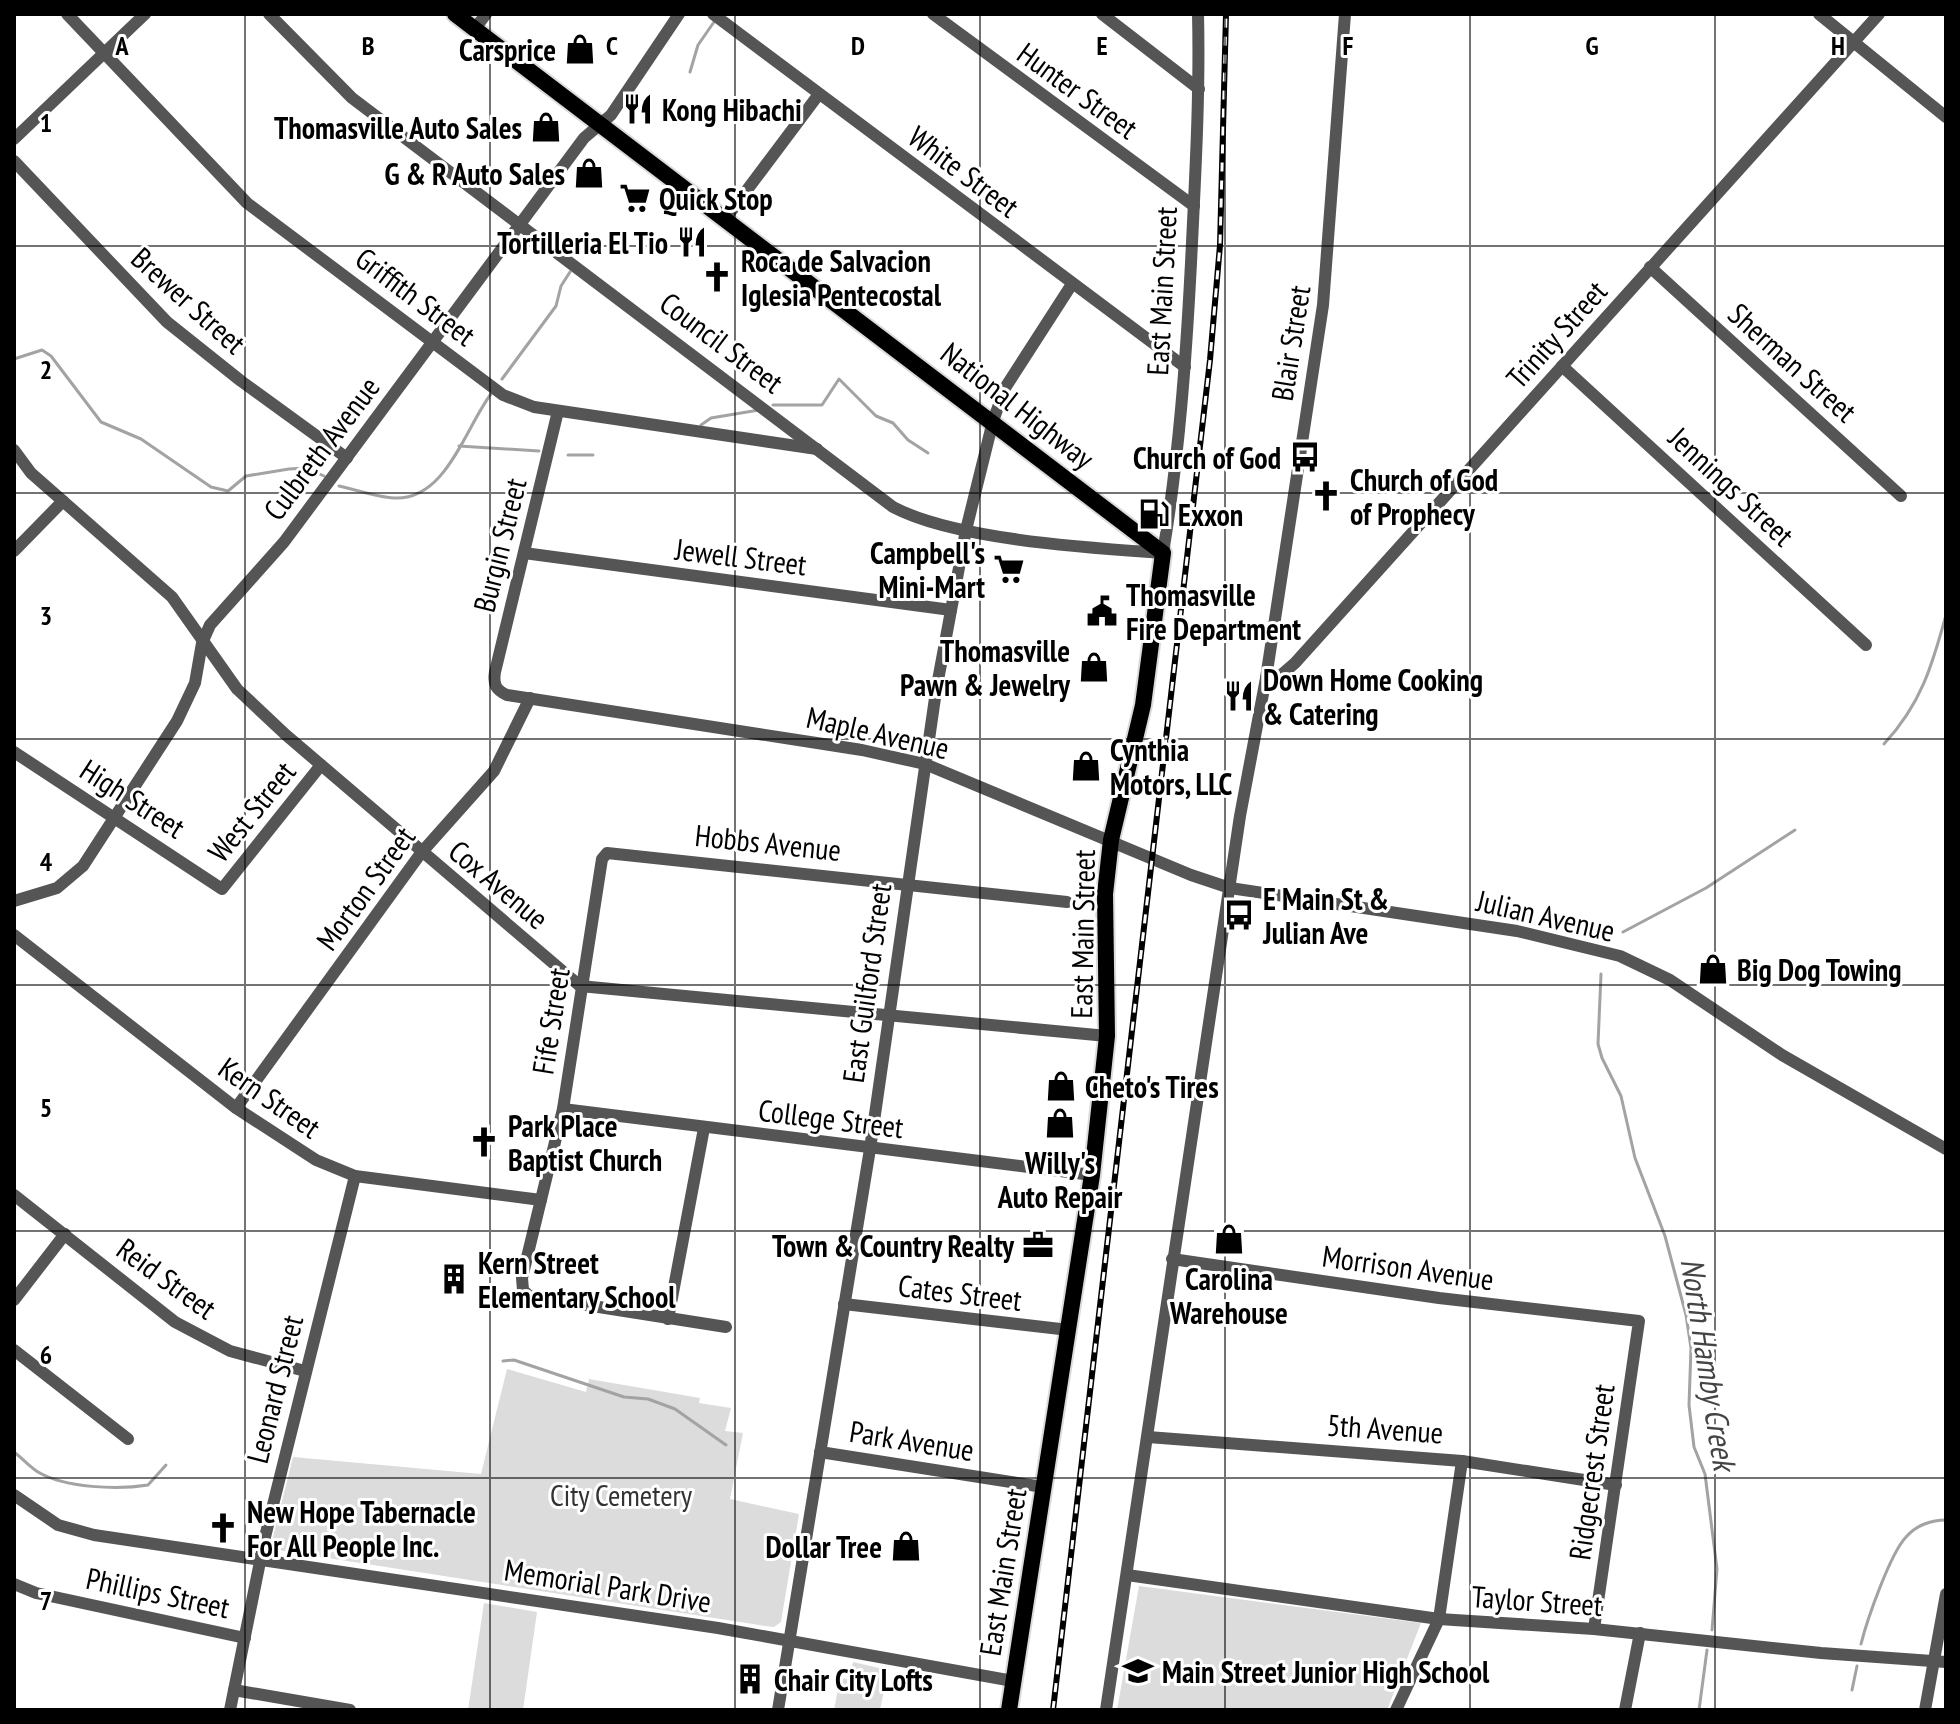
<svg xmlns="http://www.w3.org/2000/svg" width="1960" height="1724" viewBox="0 0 1960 1724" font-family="'PT Sans Narrow',sans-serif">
<rect width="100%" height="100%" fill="#fff"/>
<g fill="#dcdcdc">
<polygon points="507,1369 586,1392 589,1379 700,1398 699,1403 731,1408 725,1431 743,1433 730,1499 799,1514 781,1622 774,1627 765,1626 270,1549 293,1457 481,1474"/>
<polygon points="1139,1586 1421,1623 1387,1710 1117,1710"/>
<polygon points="484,1603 537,1612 523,1710 468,1710"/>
<polygon points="853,1662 888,1670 880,1710 834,1710 840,1678 849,1679"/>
</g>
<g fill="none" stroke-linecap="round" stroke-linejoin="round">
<g stroke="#a3a3a3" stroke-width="3">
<polyline points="690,72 698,45 714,22"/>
<polyline points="14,359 42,350 51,356 101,422 141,439 211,487 228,491 246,476 289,469 306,468 324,476"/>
<polyline points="502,379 556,306 561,286 570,272"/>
<polyline points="773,405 822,405 839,379 876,416 893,423 908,440 928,453"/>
<polyline points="701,425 711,418 759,410"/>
<polyline points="459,446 539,451"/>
<polyline points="568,455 593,455"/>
<path d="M339,486C357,490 376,497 394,498C446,501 465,428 491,394"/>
<path d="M1884,744C1921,704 1932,666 1946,615"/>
<polyline points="1623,932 1706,888 1795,830"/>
<polyline points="1601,974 1598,1044 1602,1058 1621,1096 1635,1158 1665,1236 1686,1315 1691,1348 1689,1405 1694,1447 1705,1474 1717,1569 1712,1630"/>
<polyline points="503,1361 514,1360 624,1397 648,1399 675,1409 726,1445"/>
<path d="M14,1452C22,1458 30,1467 38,1472C65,1488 118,1490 148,1485L166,1465"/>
<path d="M1861,1644C1867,1620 1890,1554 1906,1537C1916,1525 1932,1520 1946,1520"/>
<polyline points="1852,1690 1857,1666"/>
<polyline points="1699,1710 1707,1650"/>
</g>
<g stroke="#dbdbdb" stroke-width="20">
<polyline id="major" points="455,14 1163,553 1143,705 1111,840 1105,894 1107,1036 1092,1175 1009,1710"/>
</g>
<g stroke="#555" stroke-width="12">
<polyline points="67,14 247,203 503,395 534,407 817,449"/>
<path d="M269,14L352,98L893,507C955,540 1091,548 1163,553C1179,456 1186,360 1191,263C1195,180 1200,97 1198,14"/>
<polyline points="713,14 1185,367"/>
<polyline points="933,14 1194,206"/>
<polyline points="1102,14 1199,89"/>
<polyline points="1819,14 1946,117"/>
<polyline points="474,30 486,14"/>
<polyline points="14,139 145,14"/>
<polyline points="14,161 167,322 241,381 347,458"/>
<polyline points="726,218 819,94"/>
<polyline points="1650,267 1901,496"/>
<polyline points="1562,366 1866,645"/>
<path d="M558,411L495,672C493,685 496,690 507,695L862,750L925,764L1191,875L1230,888L1517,931L1620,956L1670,980L1782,1055L1946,1149"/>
<polyline points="14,450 31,473 172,597 237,689 286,735 580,986 1107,1036"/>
<polyline points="14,551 63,501"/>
<polyline points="524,553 951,610"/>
<polyline points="1266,678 1280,676 1295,663 1879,14"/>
<polyline points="14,752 222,889 321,765"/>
<polyline points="14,901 57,888 83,866 177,721 195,683 202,643 210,625 284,542 584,138 611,115 679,14"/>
<polyline points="14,935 236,1108 316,1160 355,1176 541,1200"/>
<polyline points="236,1108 421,853 494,771 530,698"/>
<polyline points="563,1109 1092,1175"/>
<polyline points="14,1195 175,1322 230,1351 305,1371"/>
<polyline points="1172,1259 1439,1298 1639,1321 1594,1629"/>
<polyline points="14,1300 65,1234"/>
<polyline points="844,1304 1069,1330"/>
<polyline points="668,1319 704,1128"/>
<polyline points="726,1327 529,1296 523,1290 522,1278 563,1109 602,859 607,853 1067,902"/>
<polyline points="14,1350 128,1439"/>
<polyline points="1148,1437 1462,1461 1616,1485"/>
<polyline points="820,1452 1043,1487"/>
<polyline points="14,1495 58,1525 94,1535 718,1628 1013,1681"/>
<polyline points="1127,1575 1439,1619 1594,1629 1821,1653 1946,1662"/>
<polyline points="14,1584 36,1593 245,1638"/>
<polyline points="234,1690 350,1710"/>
<polyline points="230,1710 265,1537 355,1176"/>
<polyline points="778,1710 870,1149 936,691 966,530 993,421 1005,388 1072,284"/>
<polyline points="1106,1710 1240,816 1266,678 1323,305 1345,14"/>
<polyline points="1396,1710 1439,1619 1462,1461"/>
<polyline points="1625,1710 1640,1633"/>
<polyline points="1925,1710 1946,1594"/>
</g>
<use href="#major" stroke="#000" stroke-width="16"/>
<g stroke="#000" stroke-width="6">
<polyline id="rail" points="1053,1710 1210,360 1220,245 1226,14"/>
</g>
<use href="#rail" stroke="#fff" stroke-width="3" stroke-dasharray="9" stroke-linecap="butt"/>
</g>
<path fill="none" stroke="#000" stroke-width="2" stroke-opacity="0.55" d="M245,14V1710M490,14V1710M735,14V1710M980,14V1710M1225,14V1710M1470,14V1710M1715,14V1710M14,246H1946M14,493H1946M14,739H1946M14,985H1946M14,1231H1946M14,1478H1946"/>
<defs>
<g id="shop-bare" transform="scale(2.4)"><path d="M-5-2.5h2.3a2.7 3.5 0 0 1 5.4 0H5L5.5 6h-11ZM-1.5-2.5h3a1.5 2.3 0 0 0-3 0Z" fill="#000" stroke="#fff" stroke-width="2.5" paint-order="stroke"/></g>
<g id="restaurant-bare" transform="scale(2.4)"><path d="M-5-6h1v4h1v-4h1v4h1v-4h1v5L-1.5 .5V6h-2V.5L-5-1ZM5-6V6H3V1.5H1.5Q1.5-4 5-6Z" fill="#000" stroke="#fff" stroke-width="2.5" paint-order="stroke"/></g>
<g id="supermarket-bare" transform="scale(2.4)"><path d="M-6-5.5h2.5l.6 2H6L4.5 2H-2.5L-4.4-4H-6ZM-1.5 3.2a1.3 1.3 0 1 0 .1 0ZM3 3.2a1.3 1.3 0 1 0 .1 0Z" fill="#000" stroke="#fff" stroke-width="2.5" paint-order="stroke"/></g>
<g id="church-bare" transform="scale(2.4)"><path d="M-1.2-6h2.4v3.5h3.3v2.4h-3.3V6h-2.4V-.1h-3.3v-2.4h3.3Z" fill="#000" stroke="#fff" stroke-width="2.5" paint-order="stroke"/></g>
<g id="bus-bare" transform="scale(2.4)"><path d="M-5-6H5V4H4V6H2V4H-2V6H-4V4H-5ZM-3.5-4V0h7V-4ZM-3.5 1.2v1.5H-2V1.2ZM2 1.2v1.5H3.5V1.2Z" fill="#000" stroke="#fff" stroke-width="2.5" paint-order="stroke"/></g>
<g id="fuel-bare" transform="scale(2.4)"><path d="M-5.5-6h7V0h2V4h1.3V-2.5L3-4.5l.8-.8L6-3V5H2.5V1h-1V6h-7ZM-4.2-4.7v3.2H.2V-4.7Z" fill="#000" stroke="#fff" stroke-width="2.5" paint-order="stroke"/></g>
<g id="civic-bare" transform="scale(2.4)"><path d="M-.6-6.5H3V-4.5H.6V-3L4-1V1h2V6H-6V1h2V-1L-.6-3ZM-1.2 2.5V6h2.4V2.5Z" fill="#000" stroke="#fff" stroke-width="2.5" paint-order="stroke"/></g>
<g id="office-bare" transform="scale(2.4)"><path d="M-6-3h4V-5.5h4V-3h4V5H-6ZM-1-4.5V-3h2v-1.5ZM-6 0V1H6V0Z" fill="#000" stroke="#fff" stroke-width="2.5" paint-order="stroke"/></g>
<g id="building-bare" transform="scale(2.4)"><path d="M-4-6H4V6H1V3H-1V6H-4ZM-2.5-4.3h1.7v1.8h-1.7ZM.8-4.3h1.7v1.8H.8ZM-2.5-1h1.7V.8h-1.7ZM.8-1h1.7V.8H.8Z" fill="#000" stroke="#fff" stroke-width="2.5" paint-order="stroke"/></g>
<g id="school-bare" transform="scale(2.4)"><path d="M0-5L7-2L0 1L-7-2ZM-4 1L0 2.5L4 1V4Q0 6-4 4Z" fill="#000" stroke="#fff" stroke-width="2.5" paint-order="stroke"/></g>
</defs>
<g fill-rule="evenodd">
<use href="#shop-bare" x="580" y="49"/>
<use href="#restaurant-bare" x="638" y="109"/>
<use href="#shop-bare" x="546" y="127"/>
<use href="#shop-bare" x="589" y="173"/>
<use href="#supermarket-bare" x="635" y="198"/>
<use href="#restaurant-bare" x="692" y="242"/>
<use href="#church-bare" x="717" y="277"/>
<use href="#bus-bare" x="1305" y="457"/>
<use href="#church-bare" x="1326" y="496"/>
<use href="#fuel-bare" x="1154" y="514"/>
<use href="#supermarket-bare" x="1009" y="569"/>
<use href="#civic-bare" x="1102" y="611"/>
<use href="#shop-bare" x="1094" y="667"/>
<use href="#restaurant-bare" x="1239" y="696"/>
<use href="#shop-bare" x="1086" y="766"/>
<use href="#bus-bare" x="1239" y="915"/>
<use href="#shop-bare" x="1713" y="969"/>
<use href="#shop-bare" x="1061" y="1086"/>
<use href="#shop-bare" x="1060" y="1123"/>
<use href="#church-bare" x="484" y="1142"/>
<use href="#shop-bare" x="1229" y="1239"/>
<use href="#office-bare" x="1038" y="1245"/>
<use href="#building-bare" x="454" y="1279"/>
<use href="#church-bare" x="223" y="1528"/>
<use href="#shop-bare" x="906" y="1546"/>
<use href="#school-bare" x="1138" y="1671"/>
<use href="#building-bare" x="750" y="1679"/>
</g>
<g text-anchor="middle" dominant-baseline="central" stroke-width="6" stroke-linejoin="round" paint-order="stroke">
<g font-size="30" font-weight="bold" fill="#000" stroke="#fff" text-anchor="start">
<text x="556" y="49" text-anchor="end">Carsprice</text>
<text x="662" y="109">Kong Hibachi</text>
<text x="522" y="127" text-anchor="end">Thomasville Auto Sales</text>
<text x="565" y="173" text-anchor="end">G &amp; R Auto Sales</text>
<text x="659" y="198">Quick Stop</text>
<text x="668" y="242" text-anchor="end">Tortilleria El Tio</text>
<text x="741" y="260">Roca de Salvacion<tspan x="741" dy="34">Iglesia Pentecostal</tspan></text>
<text x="1281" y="457" text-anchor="end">Church of God</text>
<text x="1350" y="479">Church of God<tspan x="1350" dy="34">of Prophecy</tspan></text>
<text x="1178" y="514">Exxon</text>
<text x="985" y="552" text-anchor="end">Campbell's<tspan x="985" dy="34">Mini-Mart</tspan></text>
<text x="1126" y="594">Thomasville<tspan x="1126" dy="34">Fire Department</tspan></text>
<text x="1070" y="650" text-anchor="end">Thomasville<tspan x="1070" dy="34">Pawn &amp; Jewelry</tspan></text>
<text x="1263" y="679">Down Home Cooking<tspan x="1263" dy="34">&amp; Catering</tspan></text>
<text x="1110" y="749">Cynthia<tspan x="1110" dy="34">Motors, LLC</tspan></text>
<text x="1263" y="898">E Main St &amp;<tspan x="1263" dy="34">Julian Ave</tspan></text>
<text x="1737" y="969">Big Dog Towing</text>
<text x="1085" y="1086">Cheto's Tires</text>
<text x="508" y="1125">Park Place<tspan x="508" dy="34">Baptist Church</tspan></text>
<text x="1060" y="1162" text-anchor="middle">Willy's<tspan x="1060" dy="34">Auto Repair</tspan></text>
<text x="1014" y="1245" text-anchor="end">Town &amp; Country Realty</text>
<text x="478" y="1262">Kern Street<tspan x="478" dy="34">Elementary School</tspan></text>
<text x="1229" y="1278" text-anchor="middle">Carolina<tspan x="1229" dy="34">Warehouse</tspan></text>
<text x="247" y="1511">New Hope Tabernacle<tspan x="247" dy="34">For All People Inc.</tspan></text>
<text x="882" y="1546" text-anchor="end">Dollar Tree</text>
<text x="1162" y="1671">Main Street Junior High School</text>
<text x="774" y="1679">Chair City Lofts</text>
</g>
<g font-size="30" fill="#000" stroke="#fff">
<text transform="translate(1078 90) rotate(36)">Hunter Street</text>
<text transform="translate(964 171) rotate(37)">White Street</text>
<text transform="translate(1161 291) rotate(-87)">East Main Street</text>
<text transform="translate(416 296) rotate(37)">Griffith Street</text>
<text transform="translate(189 300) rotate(42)">Brewer Street</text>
<text transform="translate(1556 334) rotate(-48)">Trinity Street</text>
<text transform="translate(722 342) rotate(37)">Council Street</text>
<text transform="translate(1290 343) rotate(-81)">Blair Street</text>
<text transform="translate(1793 362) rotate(42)">Sherman Street</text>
<text transform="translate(1018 405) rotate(38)">National Highway</text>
<text transform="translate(321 448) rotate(-53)">Culbreth Avenue</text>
<text transform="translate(1732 486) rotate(43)">Jennings Street</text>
<text transform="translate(499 545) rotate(-76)">Burgin Street</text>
<text transform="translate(741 556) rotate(7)">Jewell Street</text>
<text transform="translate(878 732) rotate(13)">Maple Avenue</text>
<text transform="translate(133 798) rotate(33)">High Street</text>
<text transform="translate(251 811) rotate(-51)">West Street</text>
<text transform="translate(768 842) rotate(6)">Hobbs Avenue</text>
<text transform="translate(499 884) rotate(40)">Cox Avenue</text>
<text transform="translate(365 888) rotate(-54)">Morton Street</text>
<text transform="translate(1546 915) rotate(13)">Julian Avenue</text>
<text transform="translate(1082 934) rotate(-89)">East Main Street</text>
<text transform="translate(866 983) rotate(-82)">East Guilford Street</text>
<text transform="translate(550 1021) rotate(-81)">Fife Street</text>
<text transform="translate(270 1097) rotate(35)">Kern Street</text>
<text transform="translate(831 1118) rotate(7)">College Street</text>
<text transform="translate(1408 1267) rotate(8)">Morrison Avenue</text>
<text transform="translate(167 1278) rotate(36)">Reid Street</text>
<text transform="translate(960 1292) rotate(7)">Cates Street</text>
<text transform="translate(274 1389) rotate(-76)">Leonard Street</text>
<text transform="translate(1385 1428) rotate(4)">5th Avenue</text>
<text transform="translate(912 1440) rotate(9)">Park Avenue</text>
<text transform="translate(1591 1472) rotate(-82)">Ridgecrest Street</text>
<text transform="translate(1002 1572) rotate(-81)">East Main Street</text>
<text transform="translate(608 1585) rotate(9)">Memorial Park Drive</text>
<text transform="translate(158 1592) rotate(12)">Phillips Street</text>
<text transform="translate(1537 1600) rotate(4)">Taylor Street</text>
</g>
<g font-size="30" fill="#333" stroke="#fff">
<text x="621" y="1494">City Cemetery</text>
</g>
<g font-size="32" font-style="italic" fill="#444" stroke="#fff">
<text transform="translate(1709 1364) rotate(81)">North Hamby Creek</text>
</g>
</g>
<g font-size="26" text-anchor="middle" font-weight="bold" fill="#000" stroke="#fff" stroke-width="6" stroke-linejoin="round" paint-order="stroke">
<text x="122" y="55">A</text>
<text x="368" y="55">B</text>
<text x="612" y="55">C</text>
<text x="858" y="55">D</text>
<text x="1102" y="55">E</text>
<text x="1348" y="55">F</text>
<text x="1592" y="55">G</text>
<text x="1838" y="55">H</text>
<text x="46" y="132">1</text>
<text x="46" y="379">2</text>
<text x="46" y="625">3</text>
<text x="46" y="871">4</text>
<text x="46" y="1117">5</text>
<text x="46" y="1364">6</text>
<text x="46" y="1610">7</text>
</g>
<rect width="1960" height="1724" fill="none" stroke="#000000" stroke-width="32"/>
</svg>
